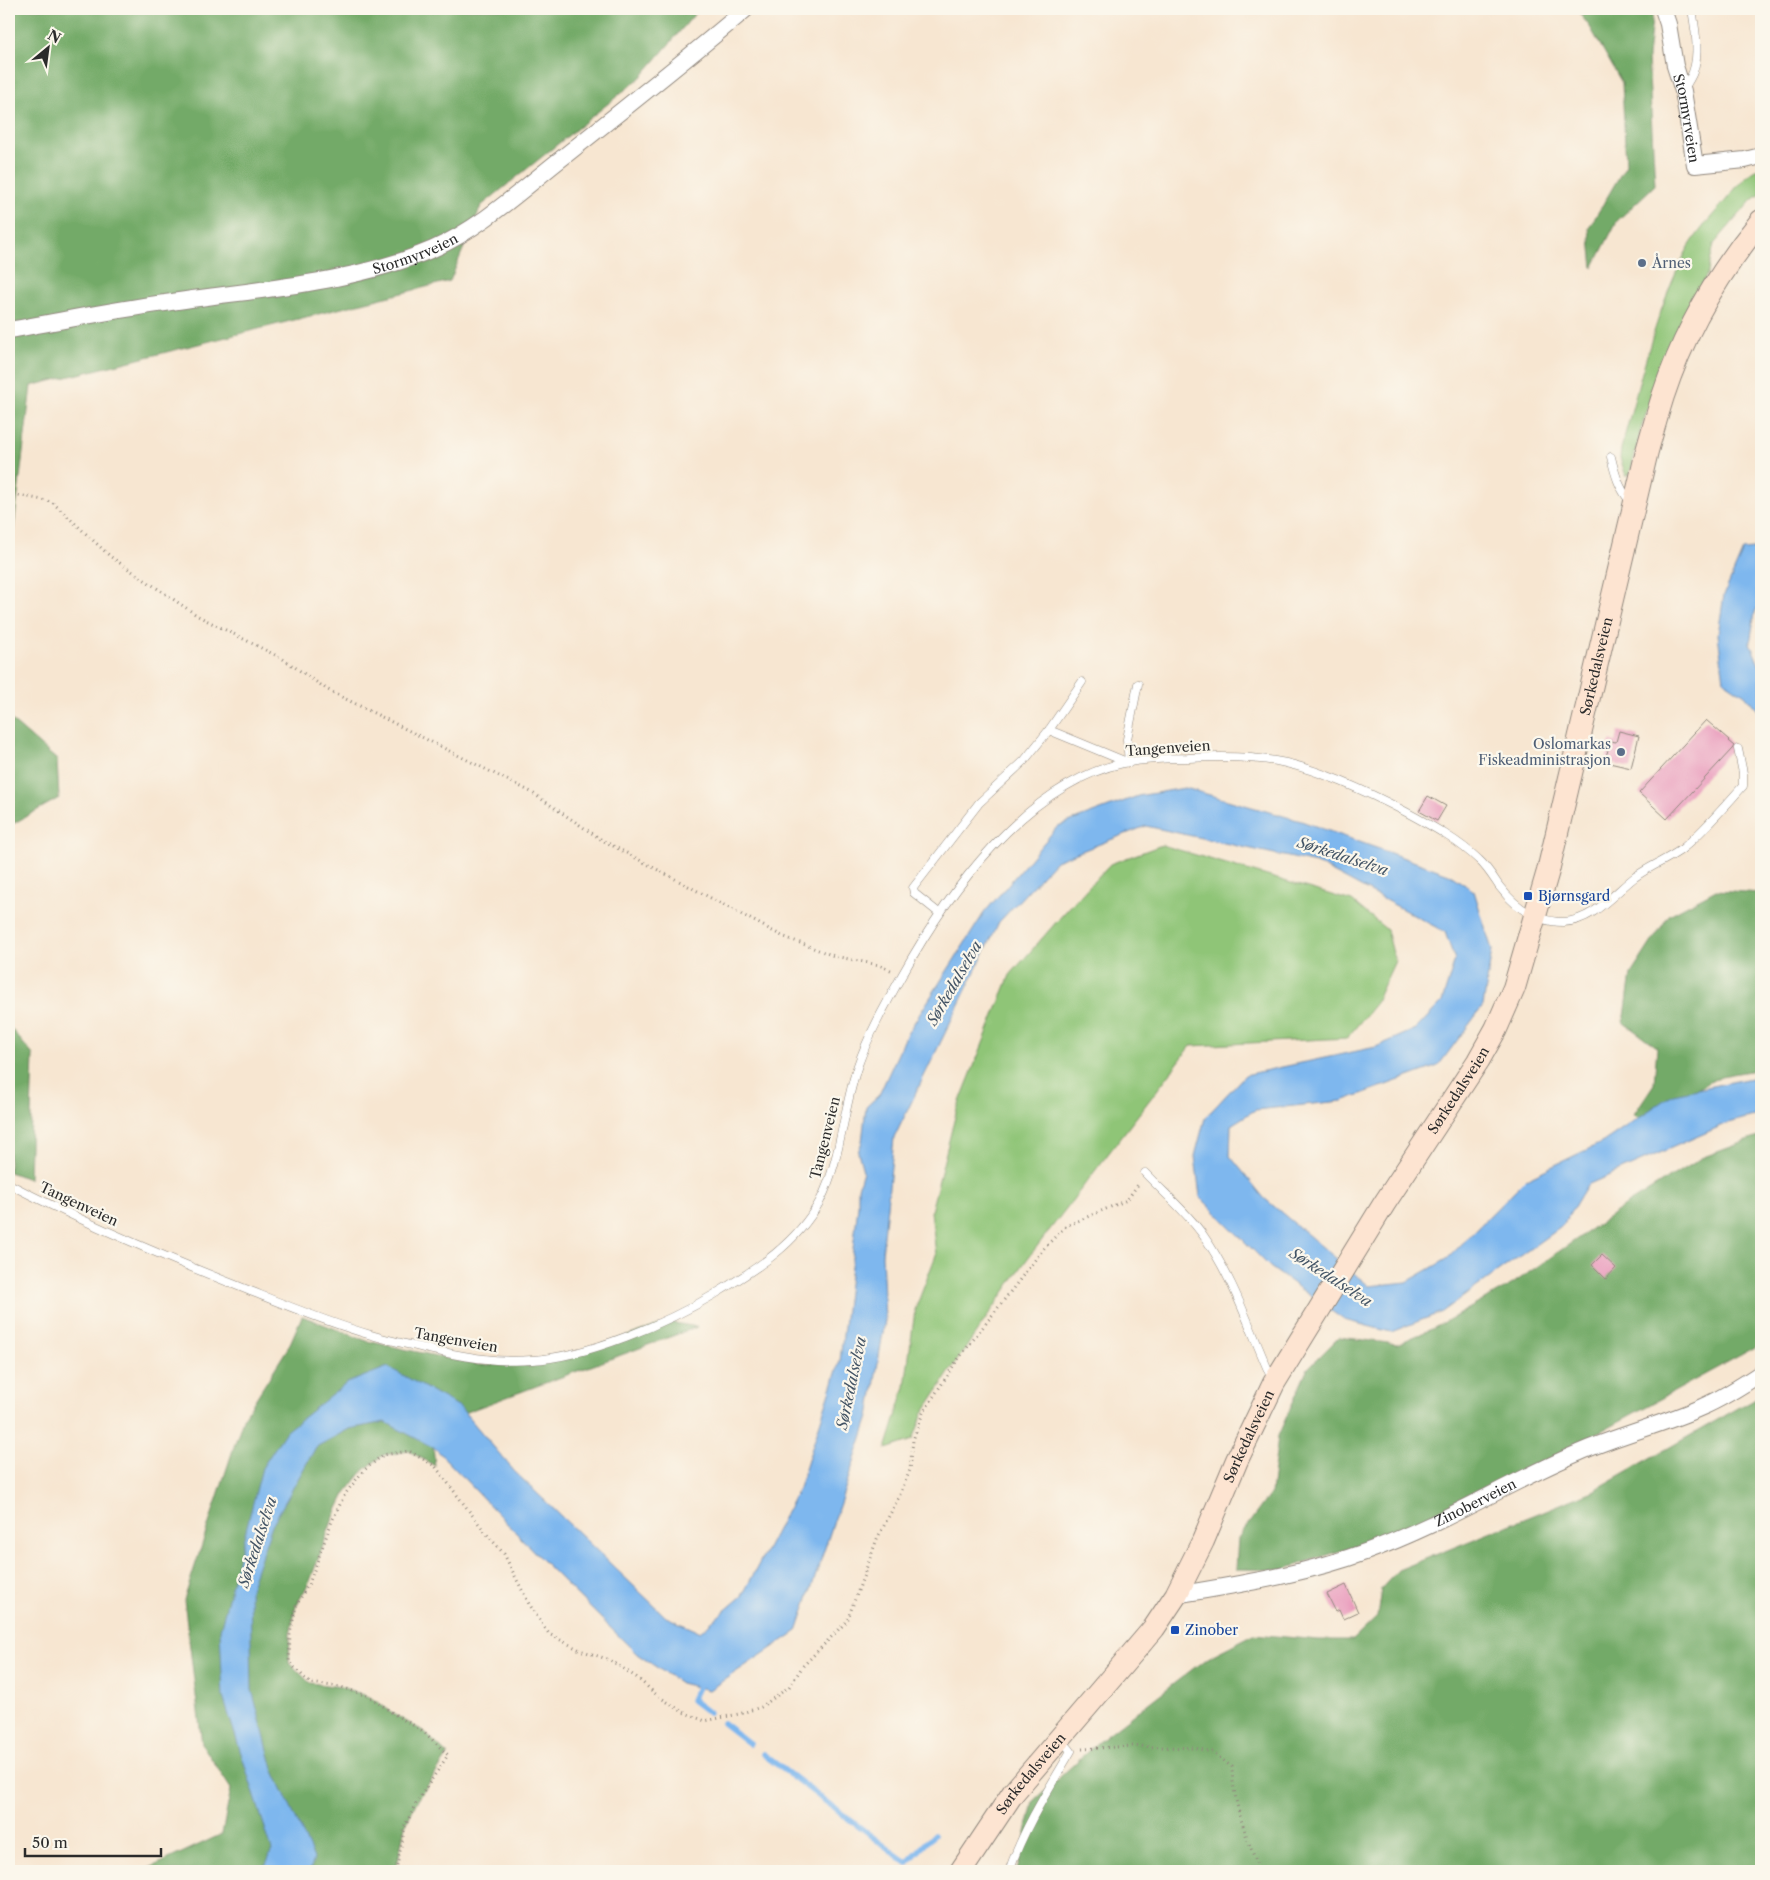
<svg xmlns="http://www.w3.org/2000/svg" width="1770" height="1880" viewBox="0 0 1770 1880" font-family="'Libre Caslon Text',serif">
<rect width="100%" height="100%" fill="#fbf7ec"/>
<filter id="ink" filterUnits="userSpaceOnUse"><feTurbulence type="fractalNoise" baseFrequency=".02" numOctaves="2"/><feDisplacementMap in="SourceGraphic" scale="10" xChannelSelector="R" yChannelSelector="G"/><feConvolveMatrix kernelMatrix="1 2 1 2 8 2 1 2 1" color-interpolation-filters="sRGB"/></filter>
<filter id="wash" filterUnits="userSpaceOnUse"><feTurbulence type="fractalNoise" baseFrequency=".0096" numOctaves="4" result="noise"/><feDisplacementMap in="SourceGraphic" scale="20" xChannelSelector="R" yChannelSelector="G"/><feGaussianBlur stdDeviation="1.12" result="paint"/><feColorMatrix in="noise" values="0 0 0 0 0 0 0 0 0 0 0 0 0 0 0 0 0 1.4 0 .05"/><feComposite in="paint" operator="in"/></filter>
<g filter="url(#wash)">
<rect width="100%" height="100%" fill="#f7e6d1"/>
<g fill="#8fc577" stroke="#5d7851">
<path d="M1761,167V194L1750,202L1714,244L1708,272L1664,360L1640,432L1630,474L1626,476L1620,458L1621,449C1639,386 1654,317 1683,258C1693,237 1710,218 1726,200C1736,188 1746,173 1761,167Z"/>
<polygon points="1162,845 1352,901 1387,930 1395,961 1375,1004 1347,1038 1191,1046 1025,1262 956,1362 923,1413 913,1440 886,1449 905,1387 915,1310 936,1255 931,1211 957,1109 1010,975 1065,912 1110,864"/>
</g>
<g fill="#73aa68" stroke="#4f6a4a">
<polygon points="9,9 699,9 641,77 481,206 450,281 31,386 9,569"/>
<polygon points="1576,9 1653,9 1648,57 1655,185 1617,221 1593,268 1589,228 1626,165 1622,83 1590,27"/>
<polygon points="9,718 57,760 59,798 9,826"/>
<polygon points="1716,890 1761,893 1761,1069 1721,1076 1688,1094 1650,1126 1634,1114 1654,1084 1657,1047 1624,1023 1631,974 1669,915"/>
<polygon points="9,1026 33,1055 29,1179 9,1172"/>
<polygon points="1761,1136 1761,1344 1535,1467 1428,1522 1282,1570 1236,1569 1238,1538 1271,1493 1278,1436 1308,1368 1339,1337 1397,1344 1434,1328 1511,1285 1624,1206 1701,1158"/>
<polygon points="302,1316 367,1341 478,1365 540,1365 669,1322 697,1327 431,1425 435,1466 409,1451 383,1455 363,1471 345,1494 332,1521 310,1581 296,1606 290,1634 289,1662 310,1683 341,1687 370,1697 397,1716 423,1731 448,1755 416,1803 405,1826 396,1871 143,1871 222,1834 231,1789 202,1744 184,1600 243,1419 289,1346"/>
<polygon points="1761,1395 1761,1871 1017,1871 1033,1802 1099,1741 1207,1658 1254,1634 1318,1640 1353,1640 1377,1617 1381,1589 1398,1570 1593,1491"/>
</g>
<g fill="#7eb7ee" stroke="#54718c">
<polygon points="1761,542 1761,602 1755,612 1750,643 1761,669 1761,714 1745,695 1724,681 1718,634 1724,595 1743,550 1754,549"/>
<polygon points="1185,788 1301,821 1449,874 1474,891 1492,950 1483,1006 1438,1066 1342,1101 1255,1110 1231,1125 1230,1156 1264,1198 1369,1286 1407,1282 1447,1259 1526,1179 1603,1142 1673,1094 1761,1076 1761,1114 1728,1123 1587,1185 1563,1225 1442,1312 1391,1332 1344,1320 1270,1267 1200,1197 1195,1156 1205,1118 1245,1075 1376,1047 1416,1029 1442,1002 1455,960 1445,932 1316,863 1146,826 1056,861 999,922 894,1138 882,1255 885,1320 869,1417 797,1631 709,1690 680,1683 637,1654 541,1559 436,1449 385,1422 349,1429 316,1447 272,1525 250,1589 252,1690 273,1769 314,1858 310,1871 263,1871 272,1850 223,1697 220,1630 262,1468 286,1431 347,1383 388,1367 460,1407 514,1471 666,1617 700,1632 742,1596 799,1488 840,1361 858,1206 858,1188 863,1171 858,1152 862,1142 866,1107 879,1095 907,1034 984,913 1058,826 1138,796"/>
</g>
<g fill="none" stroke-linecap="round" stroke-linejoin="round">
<g stroke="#7eb7ee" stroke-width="5.5">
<polyline points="698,1687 692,1700 709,1713"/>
<polyline points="723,1723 750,1744"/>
<polyline points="763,1754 907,1863 934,1835"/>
</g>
</g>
<g id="blocks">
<g fill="#e895b9">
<polygon points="1706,720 1729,740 1728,741 1734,746 1732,749 1667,819 1639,793"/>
<polygon points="1619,731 1639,736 1631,768 1605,762 1610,741 1616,742"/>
<polygon points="1428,796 1446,806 1437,821 1419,811"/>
<polygon points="1602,1255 1616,1268 1606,1279 1592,1265"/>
<polygon points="1346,1585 1358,1612 1343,1619 1339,1610 1336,1612 1327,1594"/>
</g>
</g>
</g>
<g filter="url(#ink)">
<use href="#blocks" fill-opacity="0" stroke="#91887e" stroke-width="1"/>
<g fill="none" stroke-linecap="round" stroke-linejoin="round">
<g stroke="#91887e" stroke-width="9">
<g id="lane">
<path d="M1684,89C1687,83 1691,78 1693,72C1700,53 1695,28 1692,9"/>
<path d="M1611,457C1615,474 1619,489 1631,502"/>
<polyline points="1049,730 1129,763 1127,739 1138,684"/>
<polyline points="939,913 914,893 913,888 979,803 1024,761 1049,730 1082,682"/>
<path d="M1145,1173C1164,1193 1187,1212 1203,1235C1234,1279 1250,1330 1272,1379"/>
<path d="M9,1184C86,1224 167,1258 248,1290C288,1306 329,1323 371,1335C388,1340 406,1344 424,1348C459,1356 495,1363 532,1360C587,1357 667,1323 715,1294C756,1269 796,1245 820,1201C841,1161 843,1108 858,1065C869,1034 885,1006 901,977C947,894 1024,785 1123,763C1144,759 1166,758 1188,758C1220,756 1254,756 1286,763C1328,773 1368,792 1406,812C1432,826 1458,840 1479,860C1487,867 1493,877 1499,886C1515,907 1535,922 1563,922C1593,921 1613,894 1635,877C1650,866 1667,860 1682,849C1703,832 1725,806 1743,786V773L1738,749"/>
<path d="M1009,1871C1024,1828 1048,1790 1071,1751L1062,1740"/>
</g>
</g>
<g stroke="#91887e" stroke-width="18">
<g id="street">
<path id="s1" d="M1663,9L1668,24L1675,66L1683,91L1695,165L1745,160L1761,156"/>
<path id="s2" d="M9,330C61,321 112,310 165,303C254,289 349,285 433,249C481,228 521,190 562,158C624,109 686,60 746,9"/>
<path id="s3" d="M1176,1595C1241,1584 1306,1574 1368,1551C1441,1525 1507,1483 1578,1453C1618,1435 1662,1425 1702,1407C1723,1398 1743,1385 1761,1373"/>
</g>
</g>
<g stroke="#91887e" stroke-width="24">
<g id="secondary">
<path id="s4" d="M961,1871L1013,1793L1154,1628L1176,1595L1203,1541L1237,1460L1274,1383L1384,1204L1478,1061L1496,1029L1514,988L1548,871L1647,451C1652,433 1657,415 1663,396C1684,332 1718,273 1761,221"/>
</g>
</g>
<g stroke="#91887e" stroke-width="3" stroke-dasharray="1 4" stroke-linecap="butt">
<polyline points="9,493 52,502 111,557 198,616 283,659 328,690 531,792 602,840 782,936 834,956 879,965 893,971"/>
<path d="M1082,1749L1132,1746L1195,1748L1212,1752L1232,1767C1233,1803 1246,1837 1260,1871"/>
<polyline points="396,1871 405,1826 416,1803 448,1755 423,1731 397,1716 370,1697 341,1687 310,1683 289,1662 290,1634 296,1606 310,1581 332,1521 345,1494 363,1471 383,1455 409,1451 435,1466 485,1532 504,1554 529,1604 549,1634 580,1650 610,1660 636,1677 658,1696 683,1712 705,1721 739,1714 761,1707 789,1687 803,1666 847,1621 877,1539 899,1497 910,1470 913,1440 923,1413 956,1362 1045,1247 1066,1226 1127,1200 1139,1183"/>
</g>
<use href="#lane" stroke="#fff" stroke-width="8"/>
<use href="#street" stroke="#fff" stroke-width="16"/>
<use href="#secondary" stroke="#fde4d1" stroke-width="22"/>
</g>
</g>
<g fill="#5c6f8a" stroke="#fbf7ec" stroke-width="2">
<circle cx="1642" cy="263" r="5"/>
<circle cx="1621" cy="752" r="5"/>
</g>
<g fill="#1a4fb4" stroke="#fbf7ec" stroke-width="2">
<rect x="1523" y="891" width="10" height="10" rx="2.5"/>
<rect x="1170" y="1625" width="10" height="10" rx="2.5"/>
</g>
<g text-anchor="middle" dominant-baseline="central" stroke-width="4.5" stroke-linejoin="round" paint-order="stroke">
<g font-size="14" fill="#2b2b2b" stroke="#fbf7ec">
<text stroke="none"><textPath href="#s1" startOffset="112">Stormyrveien</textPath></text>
<text stroke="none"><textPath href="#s2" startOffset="414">Stormyrveien</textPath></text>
<text stroke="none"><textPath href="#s4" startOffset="1379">Sørkedalsveien</textPath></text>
<text transform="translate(1168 748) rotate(-4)">Tangenveien</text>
<text stroke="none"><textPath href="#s4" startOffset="930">Sørkedalsveien</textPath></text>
<text transform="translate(825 1138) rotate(-76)">Tangenveien</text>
<text transform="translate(79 1204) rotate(25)">Tangenveien</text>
<text transform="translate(456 1340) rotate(10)">Tangenveien</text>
<text stroke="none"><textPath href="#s4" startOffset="525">Sørkedalsveien</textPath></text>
<text stroke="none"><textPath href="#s3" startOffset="315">Zinoberveien</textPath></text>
<text stroke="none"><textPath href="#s4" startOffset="120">Sørkedalsveien</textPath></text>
</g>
<g font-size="14" fill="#4e5e75" stroke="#fbf7ec" text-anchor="start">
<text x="1652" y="263">Årnes</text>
<text x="1611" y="744" text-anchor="end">Oslomarkas<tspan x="1611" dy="16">Fiskeadministrasjon</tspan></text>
</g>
<g font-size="14" fill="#164399" stroke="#fbf7ec" text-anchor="start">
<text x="1538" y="896">Bjørnsgard</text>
<text x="1185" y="1630">Zinober</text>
</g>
<g font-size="15" font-style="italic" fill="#456" stroke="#fbf7ec">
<text transform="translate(1343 856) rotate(18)">Sørkedalselva</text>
<text transform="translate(954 983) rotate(-60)">Sørkedalselva</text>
<text transform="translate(1331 1277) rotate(33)">Sørkedalselva</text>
<text transform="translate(851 1383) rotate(-78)">Sørkedalselva</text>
<text transform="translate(257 1542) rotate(-72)">Sørkedalselva</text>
</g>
</g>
<rect width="1770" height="1880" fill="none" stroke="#fbf7ec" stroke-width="30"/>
<g transform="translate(48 48) rotate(29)" stroke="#fbf7ec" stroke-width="4" paint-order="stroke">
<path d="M0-4L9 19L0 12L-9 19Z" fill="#2b2b2b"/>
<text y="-8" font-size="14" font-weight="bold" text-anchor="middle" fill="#2b2b2b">N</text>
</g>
<path d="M25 1848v8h136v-8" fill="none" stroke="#2b2b2b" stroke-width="2.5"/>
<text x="32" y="1848" font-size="15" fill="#2b2b2b" stroke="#fbf7ec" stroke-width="4" paint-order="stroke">50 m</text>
</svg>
